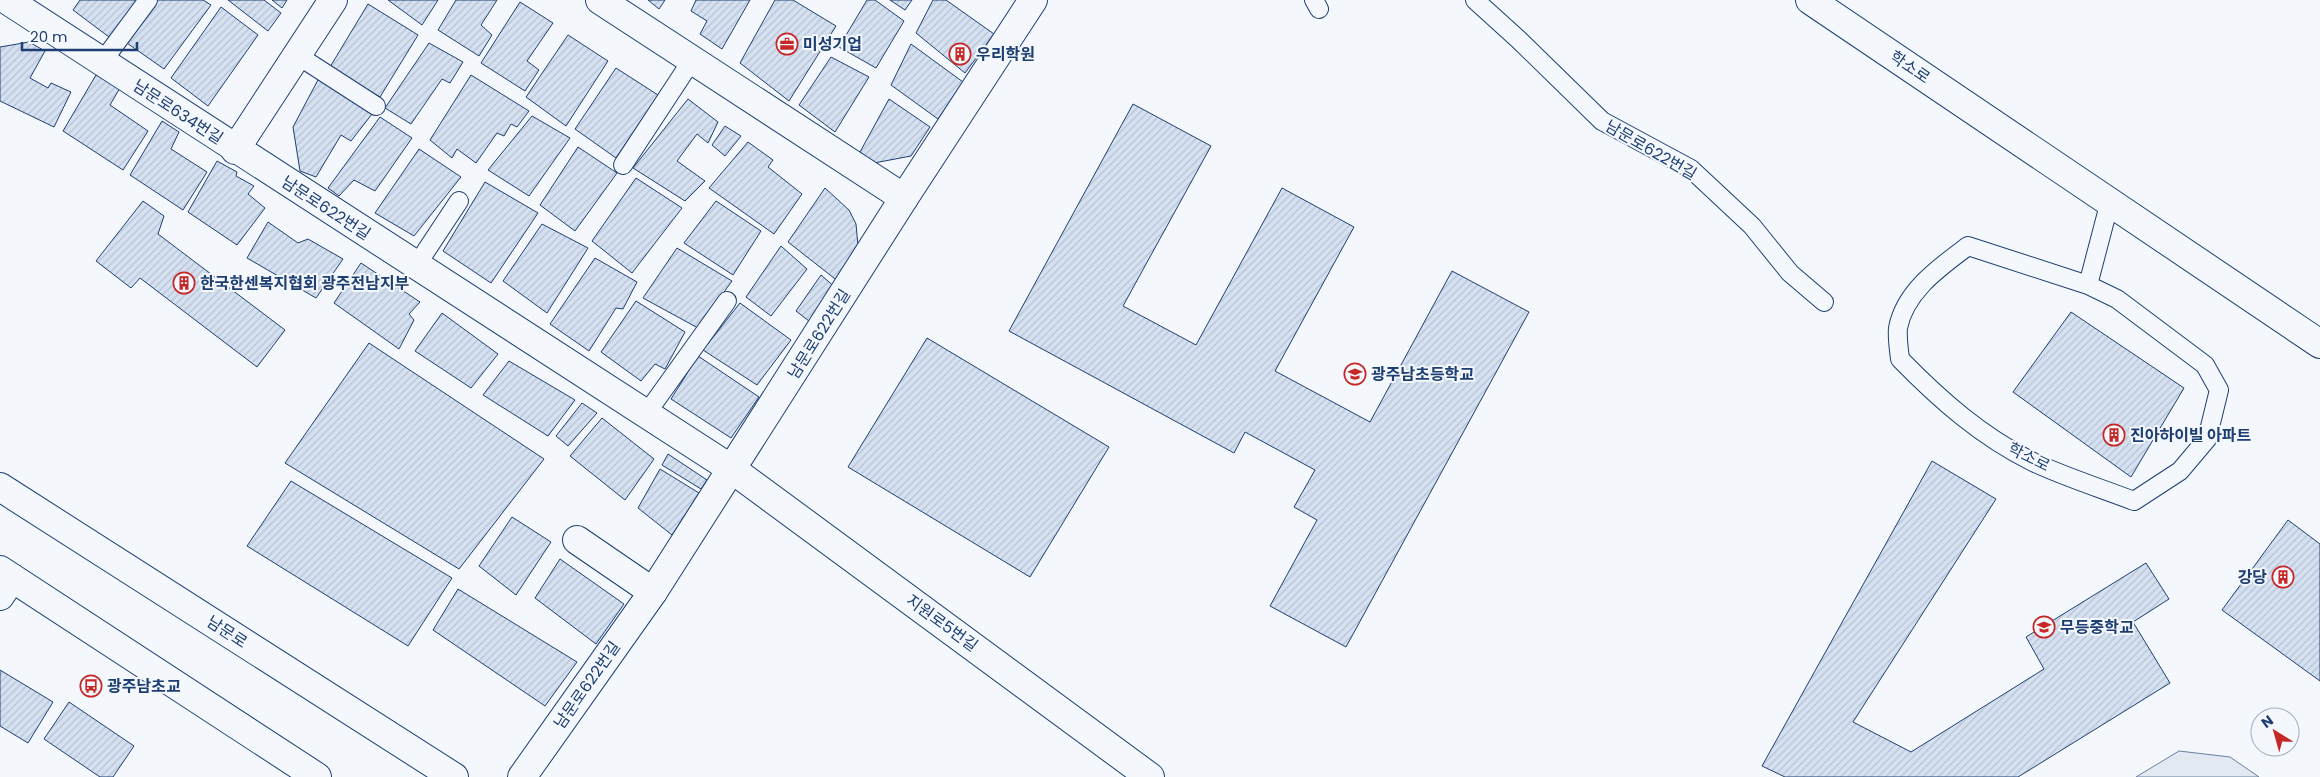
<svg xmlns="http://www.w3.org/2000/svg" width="2320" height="777" viewBox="0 0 2320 777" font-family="Poppins,'Noto Sans KR',sans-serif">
<defs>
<pattern id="building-hatch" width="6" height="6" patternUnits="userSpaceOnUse" patternTransform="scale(1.25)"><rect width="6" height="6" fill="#d5e0f0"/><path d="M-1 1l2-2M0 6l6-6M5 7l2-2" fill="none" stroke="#b6c1d1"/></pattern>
</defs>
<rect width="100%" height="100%" fill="#f4f7fb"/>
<polygon fill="#e3e9f0" stroke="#687fa3" points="2179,751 2230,757 2259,777 2136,777"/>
<g fill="url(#building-hatch)" stroke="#1d3f73">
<polygon points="80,0 143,0 113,40 73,10"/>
<polygon points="155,0 203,0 211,5 164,69 124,41"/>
<polygon points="228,0 264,0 281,13 268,31"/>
<polygon points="272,0 287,0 282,8"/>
<polygon points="388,0 438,0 422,25"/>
<polygon points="456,0 497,0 481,25 492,35 479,56 438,30"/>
<polygon points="648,0 665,0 659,9"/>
<polygon points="696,0 750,0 722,49 700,34 707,21 691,11"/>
<polygon points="775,0 793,0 836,26 789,101 740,63"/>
<polygon points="867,0 875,0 904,21 876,68 839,47"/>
<polygon points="890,0 912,0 905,10"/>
<polygon points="933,0 946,0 994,34 965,73 916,33"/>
<polygon points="520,2 553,23 527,61 539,70 525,91 481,63"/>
<polygon points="368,4 418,35 380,97 330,67"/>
<polygon points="221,7 258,35 208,106 171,78"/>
<polygon points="568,35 608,61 566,126 526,97"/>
<polygon points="29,42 45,51 30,78 48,88 51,83 71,92 54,127 0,101 0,47"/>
<polygon points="429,43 463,62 450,83 442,79 411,124 385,108"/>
<polygon points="911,44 963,82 938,119 891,85"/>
<polygon points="831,57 869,77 835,132 799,105"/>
<polygon points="616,68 658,95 616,158 575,129"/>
<polygon points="96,75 121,86 110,105 148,131 123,170 63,131"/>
<polygon points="471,75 529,111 517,127 511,124 504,136 497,133 476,163 457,149 452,158 430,140"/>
<polygon points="319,78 372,114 351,141 341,135 316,177 300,171 293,127"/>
<polygon points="688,99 718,122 708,143 697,134 677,161 705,181 685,201 633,168"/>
<polygon points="889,99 930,127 911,156 874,163 860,152"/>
<polygon points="1133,104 1211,146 1123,306 1196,345 1282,188 1354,227 1275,371 1370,422 1452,271 1529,312 1346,647 1270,606 1317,520 1294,507 1315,470 1245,432 1234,453 1009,331"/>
<polygon points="532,116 570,138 529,196 488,170"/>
<polygon points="380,117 412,138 375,191 354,180 339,196 328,188"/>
<polygon points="162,121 179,132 171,149 207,172 183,210 130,175"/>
<polygon points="725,126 741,136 725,156 712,145"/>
<polygon points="748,142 773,160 768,167 802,194 774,234 709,188"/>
<polygon points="578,147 617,173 575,231 540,205"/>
<polygon points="419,149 461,177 414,236 375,213"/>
<polygon points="217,161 237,172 236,176 254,186 248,194 265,208 237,245 188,212"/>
<polygon points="636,178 682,208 632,273 592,241"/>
<polygon points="485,182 538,213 491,283 443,251"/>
<polygon points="825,188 849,210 856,224 858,246 839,282 788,242"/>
<polygon points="143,201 164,216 158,234 285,330 257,367 140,278 131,288 96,261"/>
<polygon points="716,201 761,231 733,275 684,243"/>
<polygon points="268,222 298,243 308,239 343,259 316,298 247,258"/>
<polygon points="542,224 588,248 547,313 503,281"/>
<polygon points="781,246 807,269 771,316 746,297"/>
<polygon points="677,248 732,281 698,328 643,298"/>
<polygon points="595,258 637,282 623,309 616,308 589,351 550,324"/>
<polygon points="361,263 420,302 409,314 414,320 399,349 334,303"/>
<polygon points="821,275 837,289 814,325 796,311"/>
<polygon points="636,301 685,332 665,369 655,364 641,381 601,352"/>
<polygon points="740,303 791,340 757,385 703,350"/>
<polygon points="2071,312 2184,388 2131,477 2013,392"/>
<polygon points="442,313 498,354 471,388 415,351"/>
<polygon points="927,338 1109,447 1030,577 848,467"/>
<polygon points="369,343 544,459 459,569 285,463"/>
<polygon points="698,356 759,397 731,438 671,399"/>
<polygon points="509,361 575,400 548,436 483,395"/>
<polygon points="582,403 597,413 568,446 556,436"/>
<polygon points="602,418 654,459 625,500 570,456"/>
<polygon points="668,454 707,480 701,489 662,465"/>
<polygon points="1932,461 1996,499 1853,722 1911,752 2044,669 2026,637 2146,563 2169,599 2133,622 2170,683 2018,777 1785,777 1762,766"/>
<polygon points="660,469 699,493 672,535 638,508"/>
<polygon points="291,481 452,578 408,646 247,546"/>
<polygon points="512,517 551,542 516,595 479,566"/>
<polygon points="2288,520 2320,544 2320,681 2222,610"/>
<polygon points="560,559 624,604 596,644 535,598"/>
<polygon points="458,589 577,662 545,706 433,630"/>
<polygon points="0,670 53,702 28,743 0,726"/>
<polygon points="69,702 134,746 113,777 100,777 44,739"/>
</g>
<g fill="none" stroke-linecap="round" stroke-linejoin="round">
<g stroke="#1d3f73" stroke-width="20">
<g id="lane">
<polyline points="1314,0 1319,9"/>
<polyline points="1475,0 1518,39 1602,121 1691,169 1752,226 1790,273 1824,302"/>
<polyline points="297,55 376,106"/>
<polyline points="102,62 148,0"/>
<polyline points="623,165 692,60"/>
<polyline points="416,266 459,201"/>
<path d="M2088,285L2117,299L2205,365L2219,390L2207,439L2180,471L2134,501C2100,488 2065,477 2033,462C1982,437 1940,400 1900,359C1899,350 1897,338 1898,328C1905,291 1940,267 1968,246L2088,285L2110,201"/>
<polyline points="646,414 727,301"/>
</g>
</g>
<g stroke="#1d3f73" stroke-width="30">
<g id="street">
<polyline points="7,0 733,470 1150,777"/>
<polyline points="600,0 904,198"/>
<polyline points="1810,0 2320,344"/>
<polyline points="235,150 333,0"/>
<polyline points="577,540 653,592"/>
<polyline points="0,596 12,578"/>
<polyline points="522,777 653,592 904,198 1033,0"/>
</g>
</g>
<g stroke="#1d3f73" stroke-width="30">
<g id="primary">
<polyline points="0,487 454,777"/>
<polyline points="0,570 317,777"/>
</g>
</g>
<use href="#lane" stroke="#f4f7fb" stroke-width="18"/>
<use href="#street" stroke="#f4f7fb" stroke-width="28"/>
<use href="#primary" stroke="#f4f7fb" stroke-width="28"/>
</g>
<defs>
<g id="office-ring" transform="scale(1.125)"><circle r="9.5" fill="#f4f7fb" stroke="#c62828" stroke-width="1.5"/><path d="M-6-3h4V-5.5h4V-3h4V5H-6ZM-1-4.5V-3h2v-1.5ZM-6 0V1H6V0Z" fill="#c62828"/></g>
<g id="building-ring" transform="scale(1.125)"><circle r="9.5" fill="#f4f7fb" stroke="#c62828" stroke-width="1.5"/><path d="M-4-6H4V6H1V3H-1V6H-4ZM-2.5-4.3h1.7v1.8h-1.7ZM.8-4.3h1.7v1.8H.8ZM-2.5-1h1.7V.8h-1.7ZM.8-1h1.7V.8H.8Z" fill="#c62828"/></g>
<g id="school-ring" transform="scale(1.125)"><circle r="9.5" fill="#f4f7fb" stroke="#c62828" stroke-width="1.5"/><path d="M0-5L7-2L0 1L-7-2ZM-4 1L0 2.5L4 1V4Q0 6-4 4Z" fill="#c62828"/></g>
<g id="bus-ring" transform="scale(1.125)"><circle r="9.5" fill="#f4f7fb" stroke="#c62828" stroke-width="1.5"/><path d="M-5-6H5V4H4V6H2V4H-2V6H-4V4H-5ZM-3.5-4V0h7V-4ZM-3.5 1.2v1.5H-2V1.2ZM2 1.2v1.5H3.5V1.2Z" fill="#c62828"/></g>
</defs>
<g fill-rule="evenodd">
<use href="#office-ring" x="787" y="44"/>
<use href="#building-ring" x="960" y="54"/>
<use href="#building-ring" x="184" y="283"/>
<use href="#school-ring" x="1355" y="374"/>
<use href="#building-ring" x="2114" y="435"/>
<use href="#building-ring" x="2283" y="577"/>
<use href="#school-ring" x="2044" y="627"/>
<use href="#bus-ring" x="91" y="686"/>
</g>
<g text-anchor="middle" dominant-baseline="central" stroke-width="4" stroke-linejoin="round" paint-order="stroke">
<g font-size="16" font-weight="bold" fill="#1d3f73" stroke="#f4f7fb" text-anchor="start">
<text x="803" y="44">미성기업</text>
<text x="976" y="54">우리학원</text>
<text x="200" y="283">한국한센복지협회 광주전남지부</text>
<text x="1371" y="374">광주남초등학교</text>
<text x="2130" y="435">진아하이빌 아파트</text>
<text x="2267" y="577" text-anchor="end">강당</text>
<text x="2060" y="627">무등중학교</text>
<text x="107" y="686">광주남초교</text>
</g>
<g font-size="16" fill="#1d3f73" stroke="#f4f7fb">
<text transform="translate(1910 67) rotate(34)">학소로</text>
<text transform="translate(178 112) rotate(33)">남문로634번길</text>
<text transform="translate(1651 150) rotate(30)">남문로622번길</text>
<text transform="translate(326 208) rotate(33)">남문로622번길</text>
<text transform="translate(819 334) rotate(-58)">남문로622번길</text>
<text transform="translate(2029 457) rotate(26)">학소로</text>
<text transform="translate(942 623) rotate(36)">지원로5번길</text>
<text transform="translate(227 632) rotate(33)">남문로</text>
<text transform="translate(587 685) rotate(-55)">남문로622번길</text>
</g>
</g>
<g transform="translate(2275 732) rotate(323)"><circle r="24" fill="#f4f7fb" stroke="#9eadc5"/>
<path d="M0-4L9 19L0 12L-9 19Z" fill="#c62828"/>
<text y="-8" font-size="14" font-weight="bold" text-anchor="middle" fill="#1d3f73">N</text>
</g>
<path d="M22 42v8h115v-8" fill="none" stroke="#1d3f73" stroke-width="2.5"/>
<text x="30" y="42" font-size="15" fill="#1d3f73" stroke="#f4f7fb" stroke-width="4" paint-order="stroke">20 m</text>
</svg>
